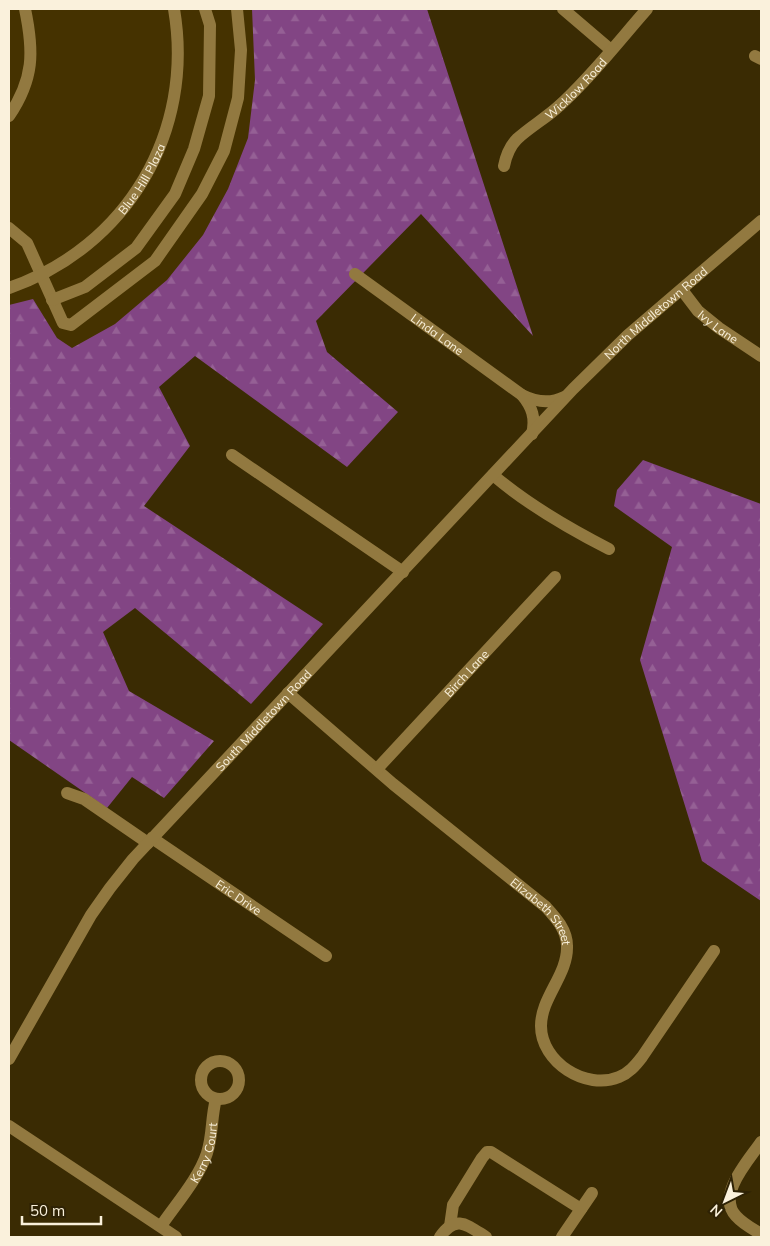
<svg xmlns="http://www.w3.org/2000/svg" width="770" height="1246" viewBox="0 0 770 1246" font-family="Mulish,sans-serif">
<defs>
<pattern id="forest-firs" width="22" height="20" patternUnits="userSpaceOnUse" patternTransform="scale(1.25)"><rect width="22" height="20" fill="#824584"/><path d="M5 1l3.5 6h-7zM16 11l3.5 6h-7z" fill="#956095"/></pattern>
</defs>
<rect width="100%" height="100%" fill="#3a2b03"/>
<polygon fill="#453200" points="9,9 262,9 265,53 242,175 176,281 73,356 9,314"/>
<g fill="url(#forest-firs)">
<polygon points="252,9 427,9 533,336 421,214 316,321 327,352 398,412 347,467 195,356 159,387 190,446 144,506 323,624 251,704 135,608 103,632 129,691 214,741 164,798 132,777 107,808 9,740 9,305 33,299 57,338 72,348 115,324 167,280 203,235 228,189 248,138 255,80"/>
<polygon points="643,460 761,504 761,901 702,861 640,660 672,547 614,506 617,490"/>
</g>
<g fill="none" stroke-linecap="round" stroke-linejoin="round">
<g stroke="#927940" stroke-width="12">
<polyline points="563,9 611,50"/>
<polyline points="755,56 761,59"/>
<path d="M9,116C34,79 34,52 25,9"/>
<path id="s1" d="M504,166C506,156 509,147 517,139C530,127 546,118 559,106C591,77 618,42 647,9"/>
<polyline points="9,228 27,243 63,323 71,325 155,261 202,194 224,151 238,98 241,50 237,9"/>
<path id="s2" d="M355,274L522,395C536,402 550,404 564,397"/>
<path id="s3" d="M9,288C127,247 195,132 174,9"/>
<path id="s4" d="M682,290L698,311L719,328L761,356"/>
<polyline points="52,300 85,287 136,248 175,194 194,149 209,96 210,25 205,9"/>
<path d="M522,395C532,407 536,418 532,434"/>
<polyline points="232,455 403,572"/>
<path d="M493,475C528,505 568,528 609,549"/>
<path id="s5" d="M288,693L393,784L546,907C556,918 567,930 567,946C568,975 541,997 541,1026C541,1062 586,1091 619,1077C629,1073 635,1066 642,1057L714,951"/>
<path id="s6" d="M377,769L555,577"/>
<polyline points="67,793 84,799 148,843"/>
<path id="s7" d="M152,838L326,956"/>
<path id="s8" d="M9,1059L91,915L110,888L133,859L573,389L628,335L761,221"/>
<circle cx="220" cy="1080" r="19"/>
<polyline points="9,1126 176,1237"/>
<path d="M761,1142C749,1160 716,1195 736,1216C743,1224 753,1229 761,1234"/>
<path id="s9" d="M161,1226C176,1204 199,1178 207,1153C213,1135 211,1117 216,1099"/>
<polyline points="450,1226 453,1205 482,1158 487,1152 491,1152 581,1209"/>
<path d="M440,1237C456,1214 467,1225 486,1237"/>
<polyline points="562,1237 592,1193"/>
</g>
</g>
<g text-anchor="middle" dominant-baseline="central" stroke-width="4.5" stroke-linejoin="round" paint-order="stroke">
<g font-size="12" fill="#faf1dc" stroke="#2e2205">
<text stroke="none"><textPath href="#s1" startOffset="108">Wicklow Road</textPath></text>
<text stroke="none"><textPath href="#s3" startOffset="176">Blue Hill Plaza</textPath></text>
<text stroke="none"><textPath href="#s8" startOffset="992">North Middletown Road</textPath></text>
<text stroke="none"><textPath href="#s4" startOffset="52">Ivy Lane</textPath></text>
<text stroke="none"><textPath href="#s2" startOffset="102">Linda Lane</textPath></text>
<text stroke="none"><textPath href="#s6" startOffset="131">Birch Lane</textPath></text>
<text stroke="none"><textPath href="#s8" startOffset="426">South Middletown Road</textPath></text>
<text stroke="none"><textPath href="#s7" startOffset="105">Eric Drive</textPath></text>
<text stroke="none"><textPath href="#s5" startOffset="336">Elizabeth Street</textPath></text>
<text stroke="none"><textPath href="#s9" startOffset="86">Kerry Court</textPath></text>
</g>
</g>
<rect width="770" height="1246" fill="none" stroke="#faf1dc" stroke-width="20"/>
<g transform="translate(725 1201) rotate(222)" stroke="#2e2205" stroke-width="4" paint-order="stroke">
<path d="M0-4L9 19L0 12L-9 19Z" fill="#faf1dc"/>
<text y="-8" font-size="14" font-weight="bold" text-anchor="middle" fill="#faf1dc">N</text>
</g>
<path d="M22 1216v8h79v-8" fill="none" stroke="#faf1dc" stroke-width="2.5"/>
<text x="30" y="1216" font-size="15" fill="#faf1dc" stroke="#2e2205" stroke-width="4" paint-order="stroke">50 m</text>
</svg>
